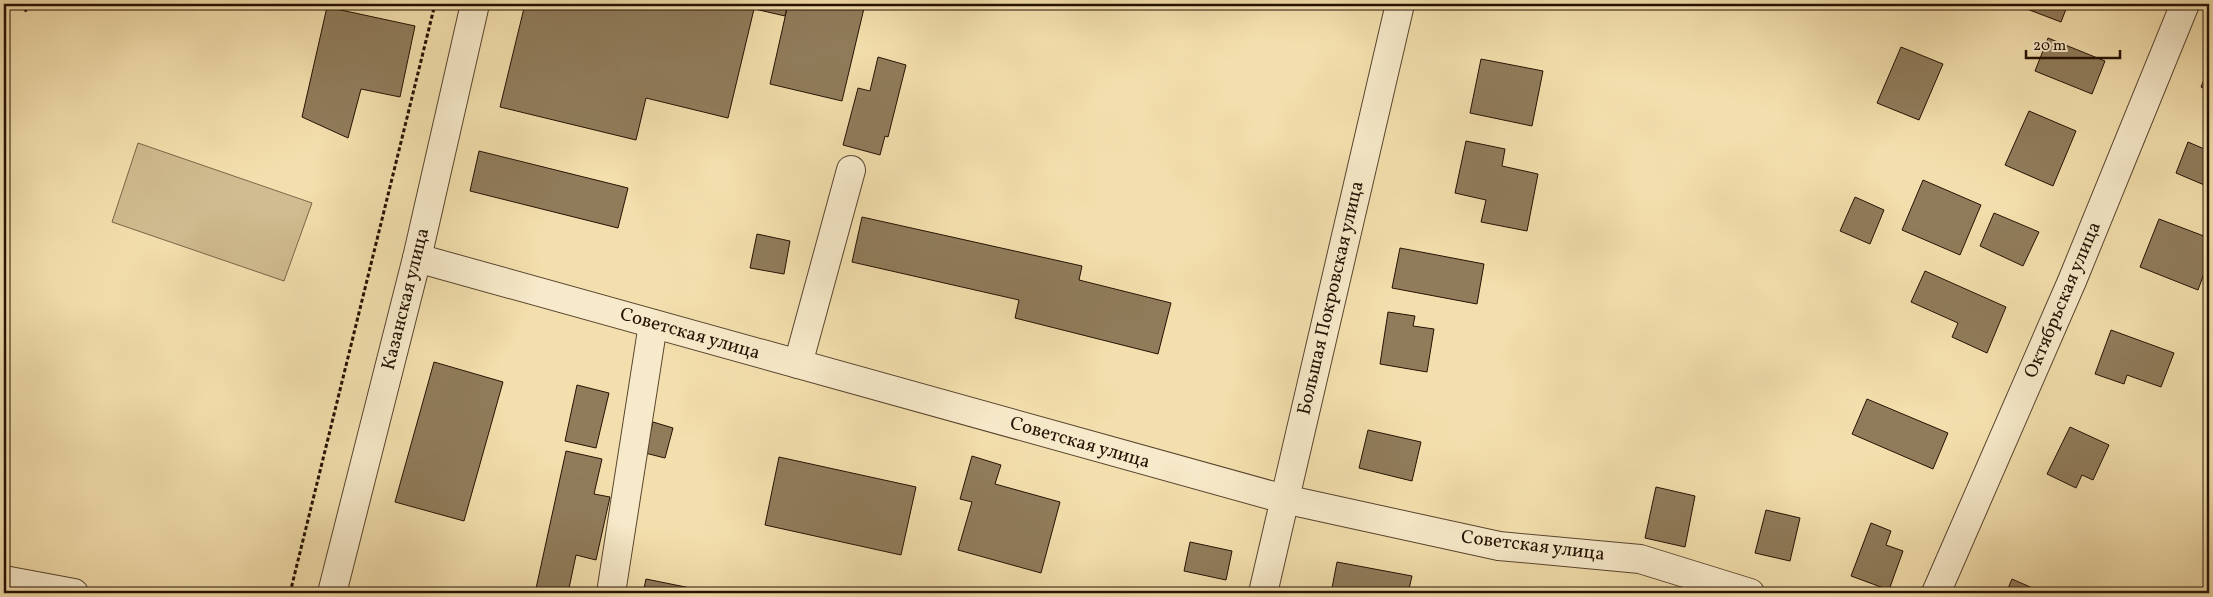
<svg xmlns="http://www.w3.org/2000/svg" width="2213" height="597" viewBox="0 0 2213 597" font-family="Vollkorn,serif">
<rect width="100%" height="100%" fill="#f3dfad"/>
<filter id="stains"><feTurbulence type="fractalNoise" baseFrequency=".004" numOctaves="4"/><feColorMatrix values="0 0 0 0 .2 0 0 0 0 .09 0 0 0 0 .02 0 0 0 .5 -.17"/></filter>
<radialGradient id="worn" r=".72"><stop offset=".6" stop-color="#630" stop-opacity="0"/><stop offset="1" stop-color="#630" stop-opacity=".3"/></radialGradient>
<polygon fill="#d0bc90" stroke="#7a664a" points="138,143 312,203 284,281 112,222"/>
<g fill="#907c5b" stroke="#241103">
<polygon points="525,4 733,4 754,9 728,118 646,98 636,140 500,107"/>
<polygon points="733,4 788,4 785,16"/>
<polygon points="788,4 865,4 842,101 770,84"/>
<polygon points="2019,4 2068,4 2061,22 2019,6"/>
<polygon points="327,7 415,26 400,97 361,89 348,138 302,117"/>
<polygon points="2048,38 2105,61 2092,94 2035,71"/>
<polygon points="1901,47 1943,64 1919,120 1877,103"/>
<polygon points="878,57 906,65 888,137 885,136 880,155 843,145 858,88 870,91"/>
<polygon points="1481,59 1543,71 1532,126 1470,113"/>
<polygon points="2209,67 2209,91 2201,87"/>
<polygon points="2029,111 2076,131 2053,186 2005,165"/>
<polygon points="1466,141 1505,149 1502,166 1538,174 1527,231 1481,222 1486,200 1455,193"/>
<polygon points="2188,142 2209,151 2209,187 2176,173"/>
<polygon points="479,151 628,188 618,228 470,191"/>
<polygon points="1923,180 1981,205 1960,255 1902,230"/>
<polygon points="1855,197 1884,210 1870,244 1840,231"/>
<polygon points="1994,213 2039,232 2023,266 1980,246"/>
<polygon points="862,217 1082,266 1079,280 1171,303 1158,354 1015,318 1019,300 852,262"/>
<polygon points="2159,219 2209,238 2209,260 2198,290 2140,267"/>
<polygon points="757,234 790,241 784,274 750,268"/>
<polygon points="1400,248 1484,264 1477,304 1392,288"/>
<polygon points="1925,271 2006,307 1987,353 1952,337 1958,323 1911,302"/>
<polygon points="1388,312 1415,316 1413,326 1434,329 1427,372 1380,364"/>
<polygon points="2111,330 2174,353 2161,387 2127,375 2124,384 2095,374"/>
<polygon points="434,362 503,382 464,521 395,502"/>
<polygon points="577,385 609,393 596,448 565,441"/>
<polygon points="1867,399 1948,433 1933,469 1852,434"/>
<polygon points="653,422 673,428 665,458 645,453"/>
<polygon points="2070,427 2109,445 2093,480 2082,475 2076,488 2047,474"/>
<polygon points="1368,430 1421,442 1412,481 1359,468"/>
<polygon points="566,451 602,459 594,494 610,497 596,560 576,555 568,593 535,593"/>
<polygon points="972,456 1001,465 995,484 1060,502 1041,573 958,550 972,502 960,499"/>
<polygon points="779,457 916,487 901,555 765,525"/>
<polygon points="1656,487 1695,496 1685,547 1645,538"/>
<polygon points="1766,510 1800,518 1790,561 1755,553"/>
<polygon points="1871,523 1891,531 1886,545 1903,551 1889,590 1851,576"/>
<polygon points="1190,542 1232,551 1226,580 1184,571"/>
<polygon points="1337,562 1412,576 1408,593 1331,593"/>
<polygon points="646,579 715,593 643,593"/>
<polygon points="2012,579 2044,593 2006,593"/>
</g>
<g fill="none" stroke-linecap="round" stroke-linejoin="round">
<g stroke="#58442e" stroke-width="30">
<g id="minor">
<polyline points="417,258 1284,499 1499,546 1640,559 1750,593"/>
<polyline points="798,364 851,170"/>
<polyline points="4,580 74,593"/>
<polyline points="332,593 417,258 475,4"/>
<polyline points="611,593 653,324"/>
<polyline points="1263,593 1400,4"/>
<polyline points="1936,593 2072,281 2185,4"/>
</g>
</g>
<g stroke="#241103" stroke-width="3" stroke-dasharray="4 2.5" stroke-linecap="butt">
<polyline points="13,4 27,11"/>
<polyline points="290,593 435,4"/>
</g>
<use href="#minor" stroke="#f7eaca" stroke-width="28"/>
</g>
<g text-anchor="middle" dominant-baseline="central" stroke-width="4.5" stroke-linejoin="round" paint-order="stroke">
<g font-size="19" fill="#241103" stroke="#f7eaca">
<text transform="translate(1331 298) rotate(-77)">Большая Покровская улица</text>
<text transform="translate(406 299) rotate(-76)">Казанская улица</text>
<text transform="translate(2063 300) rotate(-67)">Октябрьская улица</text>
<text transform="translate(690 334) rotate(16)">Советская улица</text>
<text transform="translate(1080 443) rotate(16)">Советская улица</text>
<text transform="translate(1533 546) rotate(7)">Советская улица</text>
</g>
</g>
<rect width="2213" height="597" fill="none" stroke="#f3dfad" stroke-width="20"/>
<rect x="5" y="5" width="2203" height="587" fill="none" stroke="#241103" stroke-width="2.5"/>
<rect x="10" y="10" width="2193" height="577" fill="none" stroke="#241103"/>
<path d="M2026 50v8h94v-8" fill="none" stroke="#241103" stroke-width="2.5"/>
<text x="2033" y="50" font-size="15" fill="#241103" stroke="#f7eaca" stroke-width="4" paint-order="stroke">20 m</text>
<rect width="100%" height="100%" filter="url(#stains)"/>
<rect width="100%" height="100%" fill="url(#worn)"/>
</svg>
